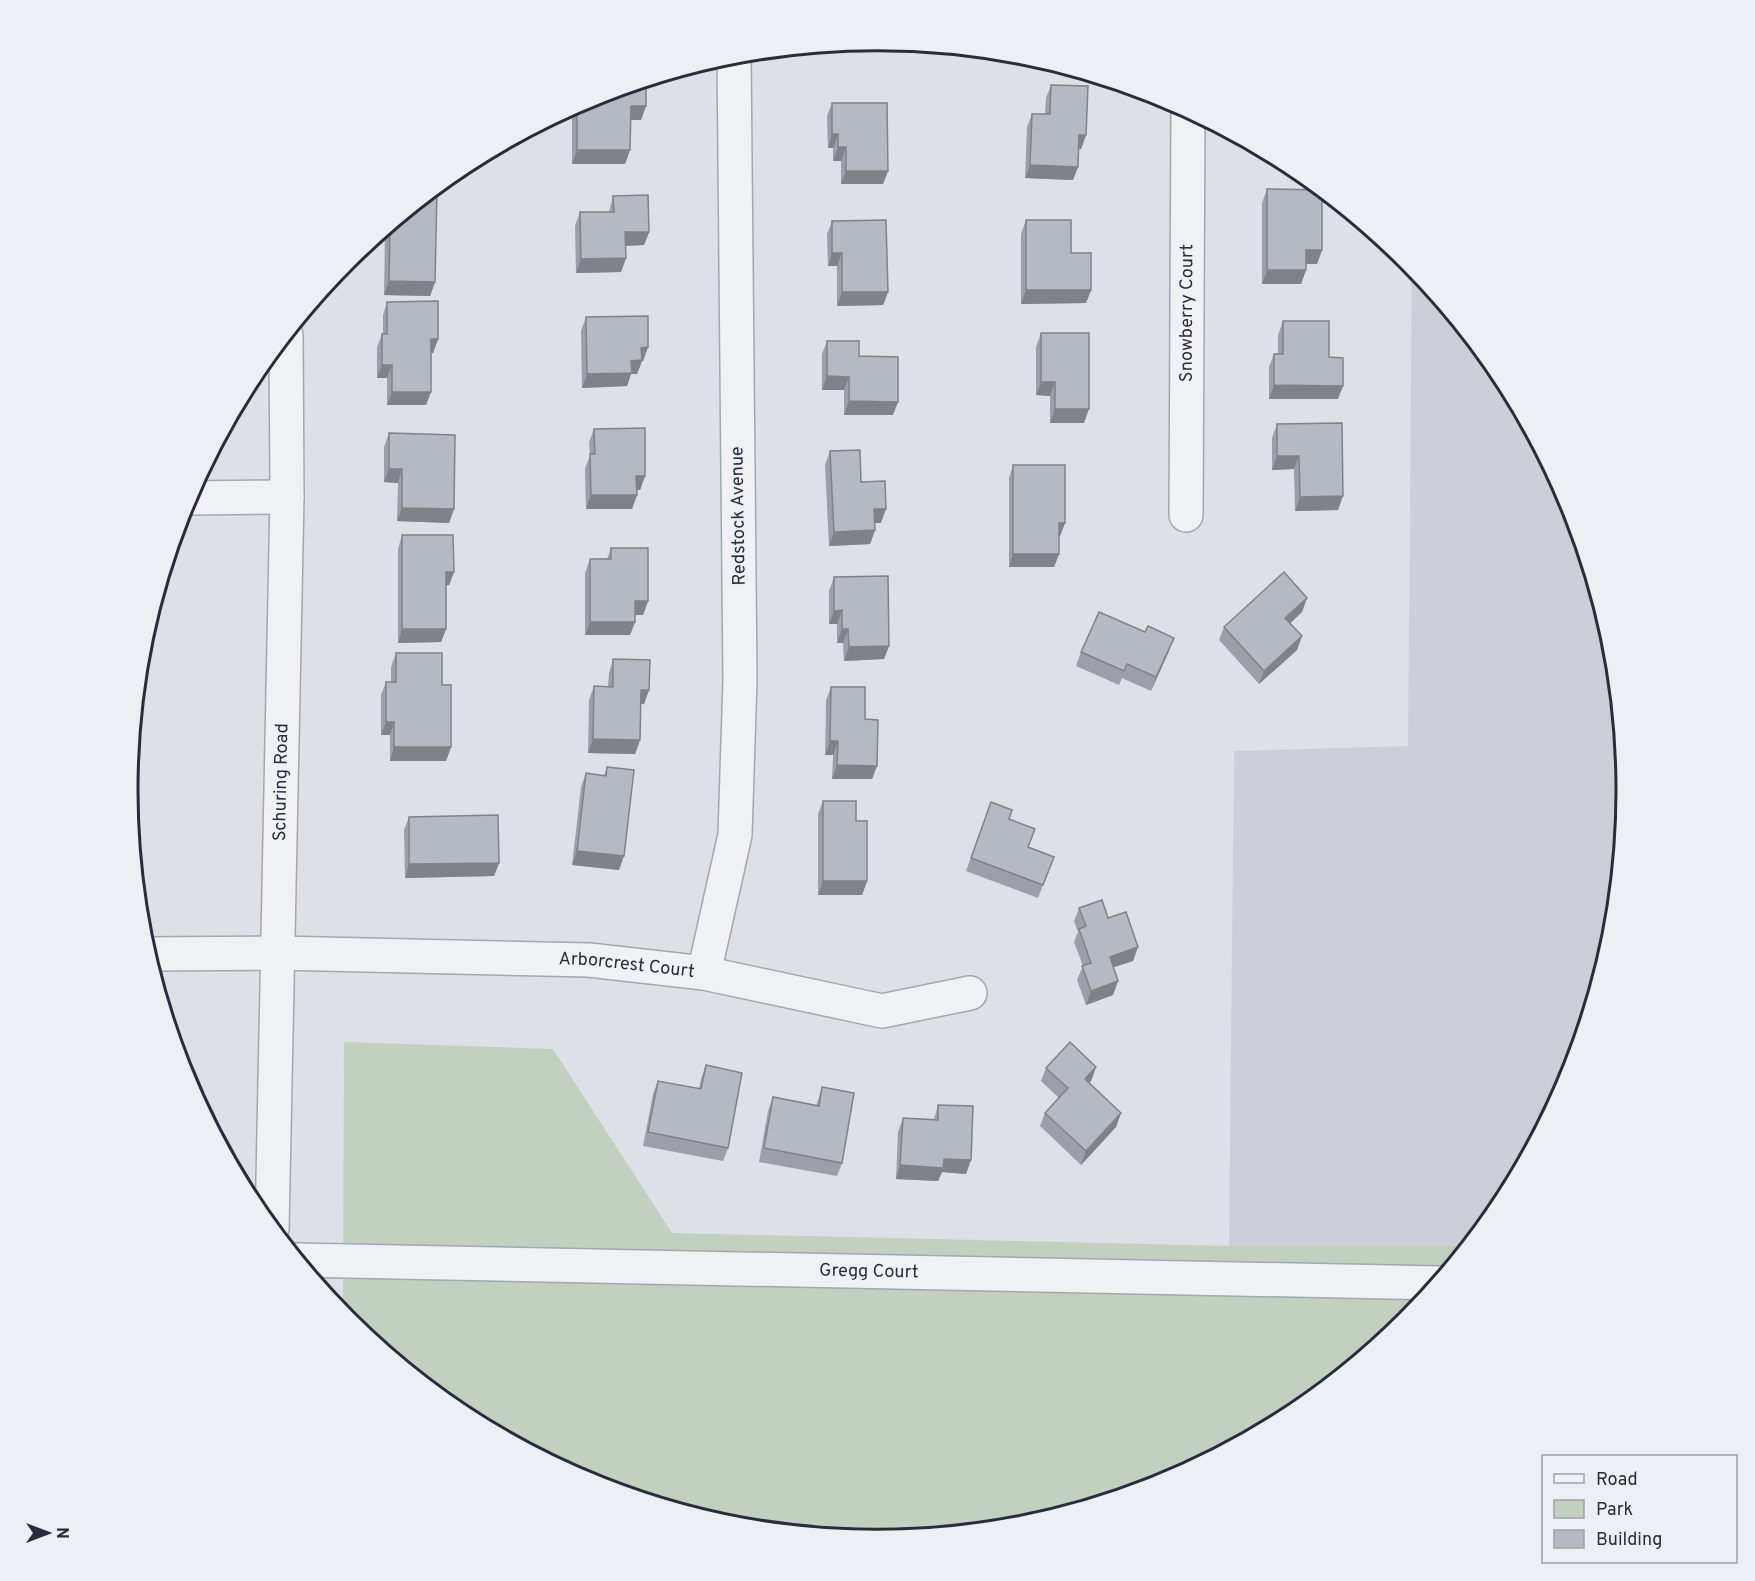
<svg xmlns="http://www.w3.org/2000/svg" width="1755" height="1581" viewBox="0 0 1755 1581" font-family="Overpass,sans-serif">
<rect width="100%" height="100%" fill="#dde0e6"/>
<polygon fill="#cccfd8" points="1412,265 1501,374 1571,504 1613,645 1627,791 1613,937 1570,1078 1501,1207 1470,1246 1229,1246 1234,751 1408,746"/>
<polygon fill="#c2d0bf" points="344,1042 553,1049 672,1233 1229,1246 1470,1246 1408,1321 1294,1414 1164,1484 1023,1526 877,1540 731,1526 590,1483 461,1414 343,1315"/>
<g fill="none" stroke-linecap="round" stroke-linejoin="round">
<g stroke="#a3a7b0" stroke-width="36">
<g id="minor">
<polyline points="188,498 287,497"/>
<path id="s1" d="M1186,515L1188,110"/>
<path id="s2" d="M147,954L277,953L589,960L704,973L882,1011L970,993"/>
<polyline points="704,973 735,835 740,680 734,55"/>
<path id="s3" d="M272,1229L287,497L286,335"/>
<path id="s4" d="M297,1260L1439,1283"/>
</g>
</g>
<use href="#minor" stroke="#f0f1f5" stroke-width="33"/>
</g>
<g fill="#9c9fa8">
<polygon points="1051,85 1086,135 1081,149 1078,149 1078,167 1073,180 1025,178 1027,127 1032,114 1045,114 1046,98"/>
<polygon points="591,97 646,106 641,120 630,120 630,150 625,164 572,164 572,108"/>
<polygon points="832,103 888,171 883,184 841,184 841,161 833,161 833,148 828,148 827,116"/>
<polygon points="1263,150 1282,161 1263,161"/>
<polygon points="1267,189 1322,250 1317,264 1306,264 1306,270 1301,284 1262,284 1262,203"/>
<polygon points="433,190 435,282 430,296 384,295 385,229"/>
<polygon points="613,196 649,232 644,245 626,246 626,258 621,272 576,273 575,226 580,212 609,212"/>
<polygon points="1026,220 1071,253 1091,290 1086,303 1021,304 1021,234"/>
<polygon points="832,221 888,292 883,305 837,306 837,266 828,266 827,234"/>
<polygon points="387,302 438,339 433,353 431,353 431,392 426,405 387,405 387,378 377,378 377,347 382,334 383,334 383,315"/>
<polygon points="586,317 648,347 643,361 642,361 637,374 631,374 627,386 582,388 581,331"/>
<polygon points="1283,321 1329,357 1338,399 1269,399 1269,367 1274,354 1278,354 1278,335"/>
<polygon points="1041,333 1084,423 1050,423 1050,396 1036,395 1036,347"/>
<polygon points="827,341 859,356 893,415 844,415 844,390 822,390 822,354"/>
<polygon points="1277,424 1338,510 1295,511 1294,469 1272,470 1272,438"/>
<polygon points="594,429 645,476 640,490 637,490 637,495 632,509 586,509 585,468 590,456 589,442"/>
<polygon points="389,433 454,509 449,523 397,521 398,483 384,482 384,447"/>
<polygon points="830,451 861,482 881,523 875,523 875,530 870,544 829,546 825,465"/>
<polygon points="1013,465 1065,523 1060,536 1059,536 1059,554 1054,567 1009,567 1009,478"/>
<polygon points="402,535 454,572 449,585 446,585 446,629 441,642 398,643 398,549"/>
<polygon points="611,548 648,601 643,615 635,615 635,622 630,635 585,635 585,573 590,559 607,559"/>
<polygon points="834,577 889,646 884,659 844,661 843,643 837,643 837,624 829,624 829,591"/>
<polygon points="1307,598 1302,612 1290,623 1302,636 1297,650 1259,684 1219,640 1224,627"/>
<polygon points="1169,651 1151,691 1122,678 1119,685 1076,666 1081,652"/>
<polygon points="396,653 442,685 451,747 446,761 390,761 390,735 381,735 381,695 386,682 391,682 391,667"/>
<polygon points="613,659 649,690 644,704 641,704 640,740 635,754 588,753 589,700 594,686 608,686 609,673"/>
<polygon points="831,687 865,719 877,766 872,779 832,779 833,755 825,755 826,700"/>
<polygon points="607,767 619,870 572,865 581,787 586,773 604,775"/>
<polygon points="823,801 856,821 867,881 862,895 818,895 818,814"/>
<polygon points="991,802 1009,819 1028,847 1054,857 1038,898 966,871"/>
<polygon points="409,817 499,863 494,876 405,878 404,830"/>
<polygon points="1079,908 1108,918 1138,947 1133,961 1114,967 1118,981 1113,995 1086,1005 1077,980 1083,966 1074,942 1078,932 1074,921"/>
<polygon points="706,1065 728,1148 723,1161 643,1146 653,1094 658,1081 699,1089 701,1079"/>
<polygon points="1096,1067 1091,1081 1089,1083 1121,1113 1116,1127 1081,1165 1040,1126 1045,1113 1059,1098 1041,1081 1046,1068"/>
<polygon points="822,1087 842,1163 837,1176 759,1162 768,1111 773,1097 816,1106"/>
<polygon points="938,1105 966,1174 942,1172 938,1181 896,1179 898,1132 903,1118 934,1119"/>
</g>
<g fill="#7f8288">
<polygon points="631,106 646,106 641,120 626,120"/>
<polygon points="832,134 838,134 833,148 828,148"/>
<polygon points="1079,135 1086,135 1081,149 1074,148"/>
<polygon points="838,147 846,147 841,161 833,161"/>
<polygon points="577,150 630,150 625,164 572,164"/>
<polygon points="1266,152 1282,161 1263,161"/>
<polygon points="1030,165 1078,167 1073,180 1025,178"/>
<polygon points="846,171 888,171 883,184 841,184"/>
<polygon points="625,232 649,232 644,245 620,246"/>
<polygon points="1306,250 1322,250 1317,264 1301,264"/>
<polygon points="832,253 842,253 837,266 828,266"/>
<polygon points="626,258 621,272 576,273 581,259"/>
<polygon points="1267,270 1306,270 1301,284 1262,284"/>
<polygon points="389,281 435,282 430,296 384,295"/>
<polygon points="1026,290 1091,290 1086,303 1021,304"/>
<polygon points="842,292 888,292 883,305 837,306"/>
<polygon points="431,339 438,339 433,353 426,353"/>
<polygon points="648,347 643,361 642,361 637,374 631,374 627,386 582,388 587,374 631,361 641,348"/>
<polygon points="382,365 392,365 387,378 377,378"/>
<polygon points="827,376 849,377 844,390 822,390"/>
<polygon points="1041,382 1055,382 1050,396 1036,395"/>
<polygon points="1274,385 1343,386 1338,399 1269,399"/>
<polygon points="392,392 431,392 426,405 387,405"/>
<polygon points="849,401 898,402 893,415 844,415"/>
<polygon points="1055,409 1089,409 1084,423 1050,423"/>
<polygon points="1277,456 1299,456 1294,469 1272,470"/>
<polygon points="389,469 402,469 398,483 384,482"/>
<polygon points="636,476 645,476 640,490 632,490"/>
<polygon points="591,495 637,495 632,509 586,509"/>
<polygon points="1343,496 1338,510 1295,511 1300,497"/>
<polygon points="402,508 454,509 449,523 397,521"/>
<polygon points="874,509 886,509 881,523 869,523"/>
<polygon points="1059,523 1065,523 1060,536 1054,536"/>
<polygon points="875,530 870,544 829,546 834,532"/>
<polygon points="1013,554 1059,554 1054,567 1009,567"/>
<polygon points="446,572 454,572 449,585 441,585"/>
<polygon points="1307,598 1302,612 1281,632 1285,618"/>
<polygon points="635,601 648,601 643,615 630,615"/>
<polygon points="842,610 837,624 829,624 834,611"/>
<polygon points="590,622 635,622 630,635 585,635"/>
<polygon points="402,629 446,629 441,642 398,643"/>
<polygon points="842,629 848,629 843,643 837,643"/>
<polygon points="1302,636 1297,650 1259,684 1264,671"/>
<polygon points="1174,638 1169,651 1151,691 1156,677"/>
<polygon points="889,646 884,659 844,661 849,647"/>
<polygon points="641,690 649,690 644,704 636,703"/>
<polygon points="386,722 394,722 390,735 381,735"/>
<polygon points="593,739 640,740 635,754 588,753"/>
<polygon points="830,741 838,741 833,755 825,755"/>
<polygon points="394,747 451,747 446,761 390,761"/>
<polygon points="837,765 877,766 872,779 832,779"/>
<polygon points="577,851 624,856 619,870 572,865"/>
<polygon points="499,863 494,876 405,878 409,864"/>
<polygon points="823,881 867,881 862,895 818,895"/>
<polygon points="1138,947 1133,961 1105,970 1110,957"/>
<polygon points="1118,981 1113,995 1086,1005 1091,991"/>
<polygon points="1096,1067 1091,1081 1080,1093 1085,1079"/>
<polygon points="1121,1113 1116,1127 1081,1165 1086,1151"/>
<polygon points="944,1159 971,1160 966,1174 942,1172 938,1181 896,1179 900,1165"/>
</g>
<g fill="#b5b9c3" stroke="#7f8288" stroke-width="1.5">
<polygon points="646,81 646,106 631,106 630,150 577,150 577,105 591,97"/>
<polygon points="1051,85 1088,86 1086,135 1079,135 1078,167 1030,165 1032,114 1050,114"/>
<polygon points="832,103 887,103 888,171 846,171 846,147 838,147 838,134 832,134"/>
<polygon points="1267,189 1322,190 1322,250 1306,250 1306,270 1267,270"/>
<polygon points="433,190 437,190 435,282 389,281 390,225"/>
<polygon points="648,195 649,232 625,232 626,258 581,259 580,212 614,212 613,196"/>
<polygon points="886,220 888,292 842,292 842,253 832,253 832,221"/>
<polygon points="1026,220 1071,220 1071,253 1091,253 1091,290 1026,290"/>
<polygon points="438,301 438,339 431,339 431,392 392,392 392,365 382,365 382,334 387,334 387,302"/>
<polygon points="648,316 648,347 641,348 642,360 631,361 632,373 587,374 586,317"/>
<polygon points="1283,321 1329,321 1329,357 1343,358 1343,386 1274,385 1274,354 1283,354"/>
<polygon points="1041,333 1089,333 1089,409 1055,409 1055,382 1041,382"/>
<polygon points="827,341 859,341 859,356 898,357 898,402 849,401 849,377 827,376"/>
<polygon points="1342,423 1343,496 1300,497 1299,456 1277,456 1277,424"/>
<polygon points="645,428 645,476 636,476 637,495 591,495 590,454 595,454 594,429"/>
<polygon points="389,433 455,435 454,509 402,508 402,469 389,469"/>
<polygon points="860,450 861,482 885,481 886,509 874,509 875,530 834,532 830,451"/>
<polygon points="1013,465 1065,465 1065,523 1059,523 1059,554 1013,554"/>
<polygon points="402,535 453,535 454,572 446,572 446,629 402,629"/>
<polygon points="611,548 648,548 648,601 635,601 635,622 590,622 590,559 611,559"/>
<polygon points="1284,572 1307,598 1285,618 1302,636 1264,671 1224,627"/>
<polygon points="888,576 889,646 849,647 848,629 842,629 842,610 834,611 834,577"/>
<polygon points="1099,612 1145,632 1148,626 1174,638 1156,677 1127,664 1124,671 1081,652"/>
<polygon points="396,653 442,653 442,685 451,685 451,747 394,747 394,722 386,722 386,682 396,682"/>
<polygon points="613,659 650,660 649,690 641,690 640,740 593,739 594,686 613,687"/>
<polygon points="831,687 865,687 865,719 878,720 877,766 837,765 838,741 830,741"/>
<polygon points="607,767 634,770 624,856 577,851 586,773 606,776"/>
<polygon points="823,801 856,801 856,821 867,821 867,881 823,881"/>
<polygon points="991,802 1012,810 1009,819 1035,829 1028,847 1054,857 1043,885 971,858"/>
<polygon points="498,815 499,863 409,864 409,817"/>
<polygon points="1102,900 1108,918 1126,912 1138,947 1110,957 1118,981 1091,991 1082,966 1091,963 1079,929 1086,926 1079,908"/>
<polygon points="1070,1042 1096,1067 1085,1079 1121,1113 1086,1151 1045,1113 1068,1088 1046,1068"/>
<polygon points="706,1065 742,1073 728,1148 648,1132 658,1081 701,1089"/>
<polygon points="822,1087 854,1093 842,1163 764,1148 773,1097 819,1106"/>
<polygon points="938,1105 973,1106 971,1160 944,1159 943,1168 900,1165 903,1118 938,1120"/>
</g>
<g text-anchor="middle" dominant-baseline="central" stroke-width="4.5" stroke-linejoin="round" paint-order="stroke">
<g font-size="18" fill="#282d3c" stroke="#eceff4">
<text stroke="none"><textPath href="#s1" startOffset="202">Snowberry Court</textPath></text>
<text transform="translate(739 516) rotate(-91)">Redstock Avenue</text>
<text stroke="none"><textPath href="#s3" startOffset="447">Schuring Road</textPath></text>
<text stroke="none"><textPath href="#s2" startOffset="480">Arborcrest Court</textPath></text>
<text stroke="none"><textPath href="#s4" startOffset="572">Gregg Court</textPath></text>
</g>
</g>
<path d="M0 0H1755V1581H0ZM138 790a739 739 0 1 1 1478 0a739 739 0 1 1-1478 0Z" fill="#eceff4" fill-rule="evenodd"/>
<path fill="none" stroke="#282d3c" stroke-width="3" d="M138 790a739 739 0 1 1 1478 0a739 739 0 1 1-1478 0Z"/>
<rect x="1542" y="1455" width="195" height="108" fill="#eceff4" stroke="#9ea1aa" stroke-width="1.5"/>
<rect x="1554" y="1474" width="30" height="9" fill="#f0f1f5" stroke="#9ea1aa" stroke-width="1.5"/>
<text x="1596" y="1485" font-size="18" fill="#282d3c">Road</text>
<rect x="1554" y="1500" width="30" height="18" fill="#c2d0bf" stroke="#9ea1aa" stroke-width="1.5"/>
<text x="1596" y="1515" font-size="18" fill="#282d3c">Park</text>
<rect x="1554" y="1530" width="30" height="18" fill="#b5b9c3" stroke="#9ea1aa" stroke-width="1.5"/>
<text x="1596" y="1545" font-size="18" fill="#282d3c">Building</text>
<g transform="translate(48 1533) rotate(90)" stroke="#eceff4" stroke-width="4.5" paint-order="stroke">
<path d="M0-4.5L10 22L0 15L-10 22Z" fill="#282d3c"/>
<text y="-9" font-size="16" font-weight="bold" text-anchor="middle" fill="#282d3c">N</text>
</g>
</svg>
